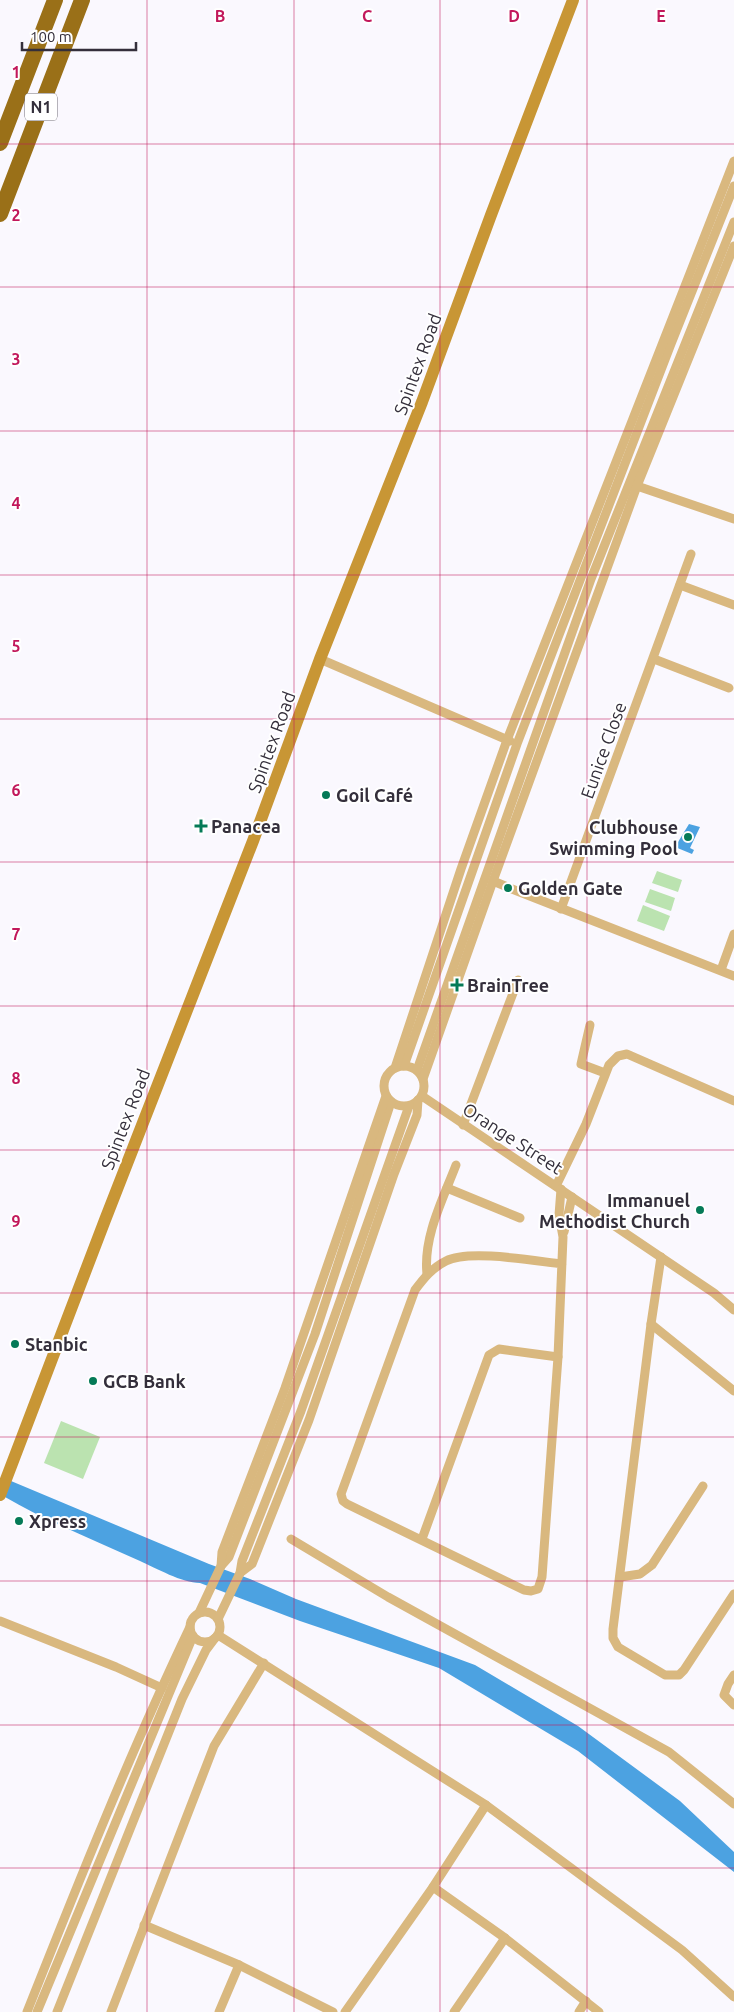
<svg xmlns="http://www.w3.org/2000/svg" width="734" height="2012" viewBox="0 0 734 2012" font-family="Ubuntu,sans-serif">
<rect width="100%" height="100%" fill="#faf8fe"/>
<g fill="#bbe3b0">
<polygon points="657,871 682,880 678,892 652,883"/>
<polygon points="650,889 675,898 671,911 645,902"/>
<polygon points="643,905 670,916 664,931 637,921"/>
<polygon points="61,1421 100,1437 83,1479 44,1463"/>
</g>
<g fill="#4ca2e1">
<polygon points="689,824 700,827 690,848 694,850 692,854 675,847"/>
<path d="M11,1481L209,1564L250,1579L296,1599L475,1665L578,1726L680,1801L734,1852V1872L578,1751L439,1668L300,1621L200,1583C182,1583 156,1568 140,1561C94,1540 48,1522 5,1497Z"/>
</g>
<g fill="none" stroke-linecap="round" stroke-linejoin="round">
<g stroke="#d9b87f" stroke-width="9">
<polyline points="637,486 734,519"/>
<polyline points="680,585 734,605"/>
<polyline points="320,659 510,741"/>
<polyline points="654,659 729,688"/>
<polyline points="493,881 505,886"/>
<polyline points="512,889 734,976"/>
<polyline points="561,909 691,554"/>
<polyline points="721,970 734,934"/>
<polyline points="590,1025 581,1064 605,1073"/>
<circle cx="404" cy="1086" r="20"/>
<polyline points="404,1066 517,744 671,344 734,186"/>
<polyline points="395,1068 461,869 507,740 734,161"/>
<polyline points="417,1070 591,579 734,222"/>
<polyline points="423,1079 493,881 637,486 734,246"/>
<polyline points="422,1096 714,1293 734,1310"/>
<polyline points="463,1125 518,980"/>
<polyline points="556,1186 586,1124 609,1065 618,1056 627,1054 734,1101"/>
<polyline points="447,1188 520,1218"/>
<path d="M561,1189L559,1215L563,1237L558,1357L542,1577L538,1589L531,1591L524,1590L347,1504L343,1501L341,1494L415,1290C424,1278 432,1268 446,1261C469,1249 535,1261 562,1264"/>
<polyline points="564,1232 572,1197"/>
<polyline points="661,1257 651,1324 613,1629 613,1638 618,1647 665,1675 679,1675 684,1670 734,1594"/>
<path d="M427,1274C423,1237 443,1199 456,1165"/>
<polyline points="651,1324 734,1391"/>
<polyline points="291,1539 388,1597 669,1752 734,1804"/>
<polyline points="422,1539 489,1355 499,1349 558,1357"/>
<polyline points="221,1566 229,1557 315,1334 391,1102"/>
<polyline points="240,1573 252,1564 309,1420 394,1174 417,1115 418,1100"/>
<polyline points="620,1577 640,1574 652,1565 703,1486"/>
<circle cx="205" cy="1627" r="15"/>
<polyline points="199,1613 221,1566 222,1552 285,1388 386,1096"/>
<polyline points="218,1619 240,1573 242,1561 301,1411 409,1106"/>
<polyline points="0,1621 116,1667 162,1688"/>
<polyline points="218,1635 486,1805 682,1950 734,1997"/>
<polyline points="734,1675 728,1684 724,1695 734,1705"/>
<polyline points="433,1887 505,1938 599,2012"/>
<polyline points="144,1925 239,1965 333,2012"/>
<path d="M27,2012C78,1883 130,1753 190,1627"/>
<polyline points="37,2012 193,1636"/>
<polyline points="57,2012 182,1699 206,1650 215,1638"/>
<polyline points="111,2012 214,1746 264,1663"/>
<polyline points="219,2012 239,1965"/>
<polyline points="345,2012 433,1887 486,1805"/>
<polyline points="454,2012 505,1938"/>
<polyline points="579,2012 586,2001"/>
</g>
<polyline stroke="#c89635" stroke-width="12" points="0,1495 105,1220 253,841 320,659 422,402 491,215 573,0"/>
<g stroke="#9a7018" stroke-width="16">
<polyline points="0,143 55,0"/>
<polyline points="0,214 82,0"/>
</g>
</g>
<path fill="none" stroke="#c2185b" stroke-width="1" stroke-opacity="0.55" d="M147,0V2012M294,0V2012M440,0V2012M587,0V2012M0,144H734M0,287H734M0,431H734M0,575H734M0,719H734M0,862H734M0,1006H734M0,1150H734M0,1293H734M0,1437H734M0,1581H734M0,1725H734M0,1868H734"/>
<g fill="#057a57" stroke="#fff" stroke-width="2">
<circle cx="326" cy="795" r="5"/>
<path d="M198.5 818.5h5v5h5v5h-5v5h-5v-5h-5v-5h5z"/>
<circle cx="688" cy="837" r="5"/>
<circle cx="508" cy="888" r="5"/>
<path d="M454.5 977.5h5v5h5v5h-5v5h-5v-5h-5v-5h5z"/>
<circle cx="700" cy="1210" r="5"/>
<circle cx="15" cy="1344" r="5"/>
<circle cx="93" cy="1381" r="5"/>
<circle cx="19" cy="1521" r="5"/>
</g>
<g text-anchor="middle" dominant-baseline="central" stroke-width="4" stroke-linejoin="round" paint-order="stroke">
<rect fill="#fff" stroke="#716d76" stroke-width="1" x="25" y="93.5" width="32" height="27" rx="4"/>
<g font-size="16" font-weight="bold" fill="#342f3b">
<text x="41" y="107">N1</text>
</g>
<g font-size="18" fill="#342f3b" stroke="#fff">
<text transform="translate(417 364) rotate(-70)">Spintex Road</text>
<text transform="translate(271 742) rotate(-70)">Spintex Road</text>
<text transform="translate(603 750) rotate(-70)">Eunice Close</text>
<text transform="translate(125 1119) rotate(-69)">Spintex Road</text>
<text transform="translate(513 1138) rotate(33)">Orange Street</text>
</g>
<g font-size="18" font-weight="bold" fill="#342f3b" stroke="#fff" text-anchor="start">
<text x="336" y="795">Goil Café</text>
<text x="211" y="826">Panacea</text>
<text x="678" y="827" text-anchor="end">Clubhouse<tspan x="678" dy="21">Swimming Pool</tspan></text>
<text x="518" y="888">Golden Gate</text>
<text x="467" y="985">BrainTree</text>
<text x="690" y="1200" text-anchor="end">Immanuel<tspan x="690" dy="21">Methodist Church</tspan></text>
<text x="25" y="1344">Stanbic</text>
<text x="103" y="1381">GCB Bank</text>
<text x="29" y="1521">Xpress</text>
</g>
</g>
<g font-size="16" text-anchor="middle" font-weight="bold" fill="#c2185b" stroke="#fff" stroke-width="4" stroke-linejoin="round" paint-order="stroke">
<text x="220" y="22">B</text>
<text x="367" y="22">C</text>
<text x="514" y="22">D</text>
<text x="661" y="22">E</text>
<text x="16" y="78">1</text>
<text x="16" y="221">2</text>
<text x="16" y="365">3</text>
<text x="16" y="509">4</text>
<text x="16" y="652">5</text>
<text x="16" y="796">6</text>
<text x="16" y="940">7</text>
<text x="16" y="1084">8</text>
<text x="16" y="1227">9</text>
</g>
<path d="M22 42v8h114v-8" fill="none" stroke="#342f3b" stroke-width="2.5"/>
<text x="30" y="42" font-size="15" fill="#342f3b" stroke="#ffffff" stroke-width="4" paint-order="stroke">100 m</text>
</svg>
